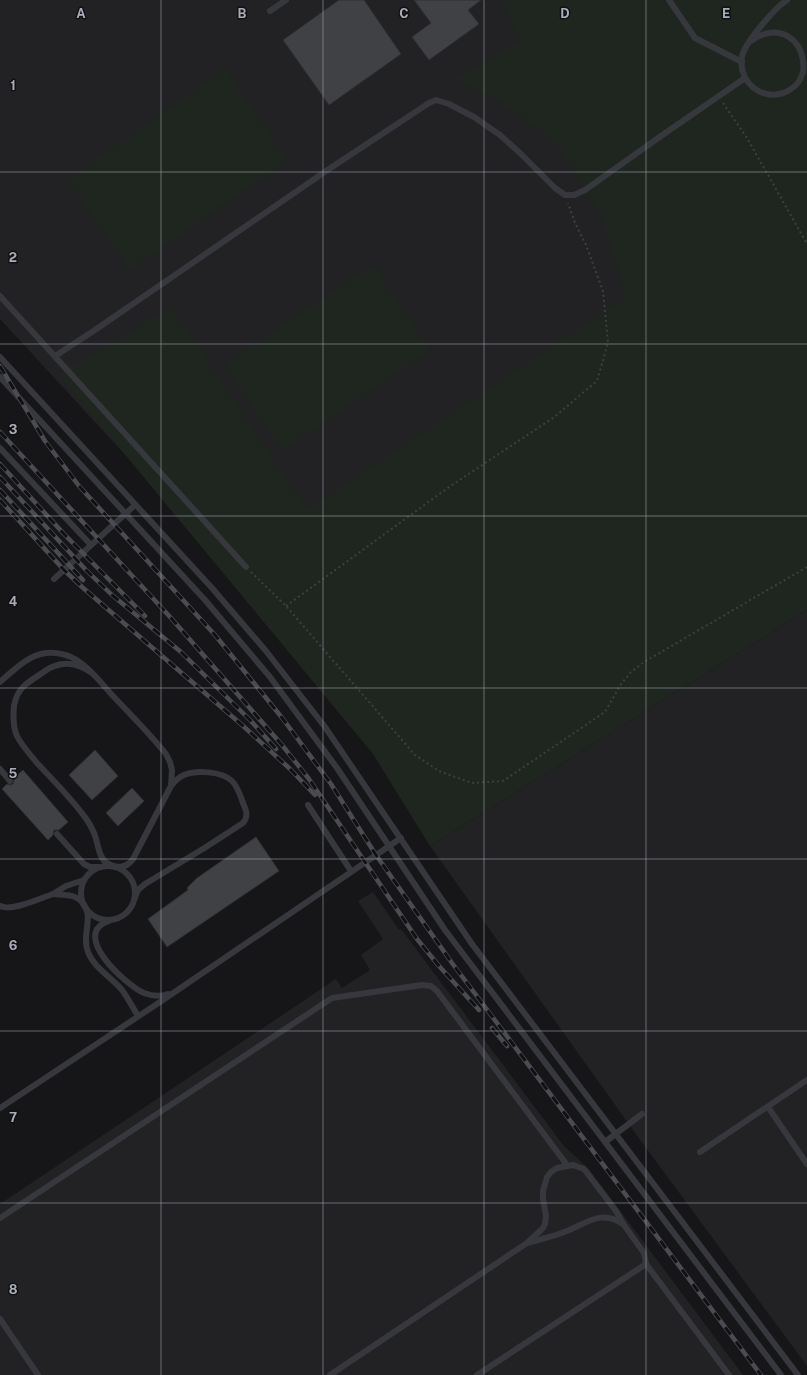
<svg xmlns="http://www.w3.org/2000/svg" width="807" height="1375" viewBox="0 0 807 1375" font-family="'Public Sans',sans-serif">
<rect width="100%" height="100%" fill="#161618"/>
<g fill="#222225">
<polygon points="0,0 807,0 461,819 0,319"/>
<polygon points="807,610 807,1366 638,1137 430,846"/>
<polygon points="373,892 399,930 401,929 564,1146 589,1169 743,1375 0,1375 0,1204 336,979 342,988 370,970 361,955 383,939 358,901"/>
</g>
<g fill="#1e261f">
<polygon points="500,0 807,0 807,610 430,846 373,754 59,375 171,306 307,510 626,297 601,215 558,146 508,107 455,79 522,40"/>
<polygon points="225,69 288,160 130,270 67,179"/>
<polygon points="373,264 430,350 282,451 224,365"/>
</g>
<g fill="#404145" stroke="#303034">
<polygon points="339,0 364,0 401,54 329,105 283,40"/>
<polygon points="414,0 481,0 468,10 479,24 429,60 412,37 431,23"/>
<polygon points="95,750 118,776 92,800 69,775"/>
<polygon points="23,770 68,822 59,830 54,830 53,835 48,840 2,789 7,784 10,785 13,784 14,781 14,778"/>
<polygon points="132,788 144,801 118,826 106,813"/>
<polygon points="256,837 279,871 167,947 148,919 188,890 187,888 197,878"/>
</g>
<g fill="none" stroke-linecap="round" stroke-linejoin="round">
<g stroke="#3d3f44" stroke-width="2" stroke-dasharray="2 3" stroke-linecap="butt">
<polyline points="723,103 747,138 807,244"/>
<polyline points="251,572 286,606 415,755 439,771 472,783 503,781 605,712 621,684 631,672 644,662 807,567"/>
<polyline points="286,606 449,487 553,418 597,381 608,343 603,291 586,245 575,223 568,203"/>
</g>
<g stroke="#37383d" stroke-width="6">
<polyline points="669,0 695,38 742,62"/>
<polyline points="270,11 286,0"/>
<path d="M751,41C777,21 807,39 803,72C801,79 798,85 791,89C768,105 737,85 742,57C744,43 775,8 787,0"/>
<polyline points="0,296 246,567"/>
<polyline points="55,356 95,330 329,169 429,103 436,100 449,104 474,117 500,135 520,153 555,188 565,195 574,195 585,190 661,136 745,78"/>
<polyline points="0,357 212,588 266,651 325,727 472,944 798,1375"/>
<polyline points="0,377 205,600 270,677 337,768 445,930 781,1375"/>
<polyline points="0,448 91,545"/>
<polyline points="54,579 135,505"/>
<path d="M0,682C13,671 28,655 46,653C57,652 70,655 78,661C92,670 102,684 113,696C131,715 150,734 166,754L170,762L172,770L171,786L133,859C127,868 116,869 107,863C98,857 98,842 94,833C91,826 86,818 81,812C68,795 52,779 37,763C30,754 22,746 17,736C13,727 13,716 14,706C15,700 18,692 23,687C29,681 38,676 45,671C61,660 76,662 92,673"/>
<polyline points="0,769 10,781"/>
<polyline points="308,805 351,871"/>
<polyline points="57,834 84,864 90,867 99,867"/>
<circle cx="108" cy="893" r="27"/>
<path d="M84,880L66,886L53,894C63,895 75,894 82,902C95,916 81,935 88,952C94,968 111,977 122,990C128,998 133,1008 138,1016"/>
<path d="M134,900L138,890L145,884L206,847L243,823C249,816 246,810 243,803C240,795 238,787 232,781C222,771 196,770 184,775C179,777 175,781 172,785"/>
<path d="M0,906C11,912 41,898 53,894"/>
<path d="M109,921C69,934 126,985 144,993C152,996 160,997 168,994"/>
<polyline points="768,1107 807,1164"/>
<polyline points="0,1108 160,1002 401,838"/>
<polyline points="605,1142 642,1114"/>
<polyline points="700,1152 807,1080"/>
<polyline points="0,1218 332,998 422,985 431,986 437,991 567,1165"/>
<path d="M528,1243C541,1239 555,1236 567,1231C587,1223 602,1209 623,1224"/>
<polyline points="0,1319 38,1375"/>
<polyline points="330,1375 527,1243 543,1228 545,1224 546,1216 543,1199 543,1191 547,1177 551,1172 557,1168 573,1165 584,1169 616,1211 624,1225 644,1253 646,1264"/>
<polyline points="477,1375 646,1264 729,1375"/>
</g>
<g stroke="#4a4c52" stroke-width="4.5">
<g id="rail">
<polyline points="0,366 45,441 79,486 215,635 283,719 331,784 376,855 452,963 761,1375"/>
<polyline points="0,432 171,618 282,745 309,779 417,939 439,966 479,1010"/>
<polyline points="0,464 64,534 145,616"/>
<polyline points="0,477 85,569 112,595 181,652 250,720 276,749"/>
<polyline points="0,490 83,580"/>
<polyline points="0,500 64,570 82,587 242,725 289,768 315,795"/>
<polyline points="492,1028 507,1046"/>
</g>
</g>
<use href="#rail" stroke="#111113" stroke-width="3" stroke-dasharray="9" stroke-linecap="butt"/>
</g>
<path fill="none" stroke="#a8adb8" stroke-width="1" stroke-opacity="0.55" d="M161,0V1375M323,0V1375M484,0V1375M646,0V1375M0,172H807M0,344H807M0,516H807M0,688H807M0,859H807M0,1031H807M0,1203H807"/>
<g font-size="13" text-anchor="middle" font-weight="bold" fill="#a8adb8" stroke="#111113" stroke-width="3" stroke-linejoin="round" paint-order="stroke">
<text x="81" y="18">A</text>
<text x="242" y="18">B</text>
<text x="404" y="18">C</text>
<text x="565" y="18">D</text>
<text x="726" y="18">E</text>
<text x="13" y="90">1</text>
<text x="13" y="262">2</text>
<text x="13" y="434">3</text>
<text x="13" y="606">4</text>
<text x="13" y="778">5</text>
<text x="13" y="950">6</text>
<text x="13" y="1122">7</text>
<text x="13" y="1294">8</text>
</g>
</svg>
